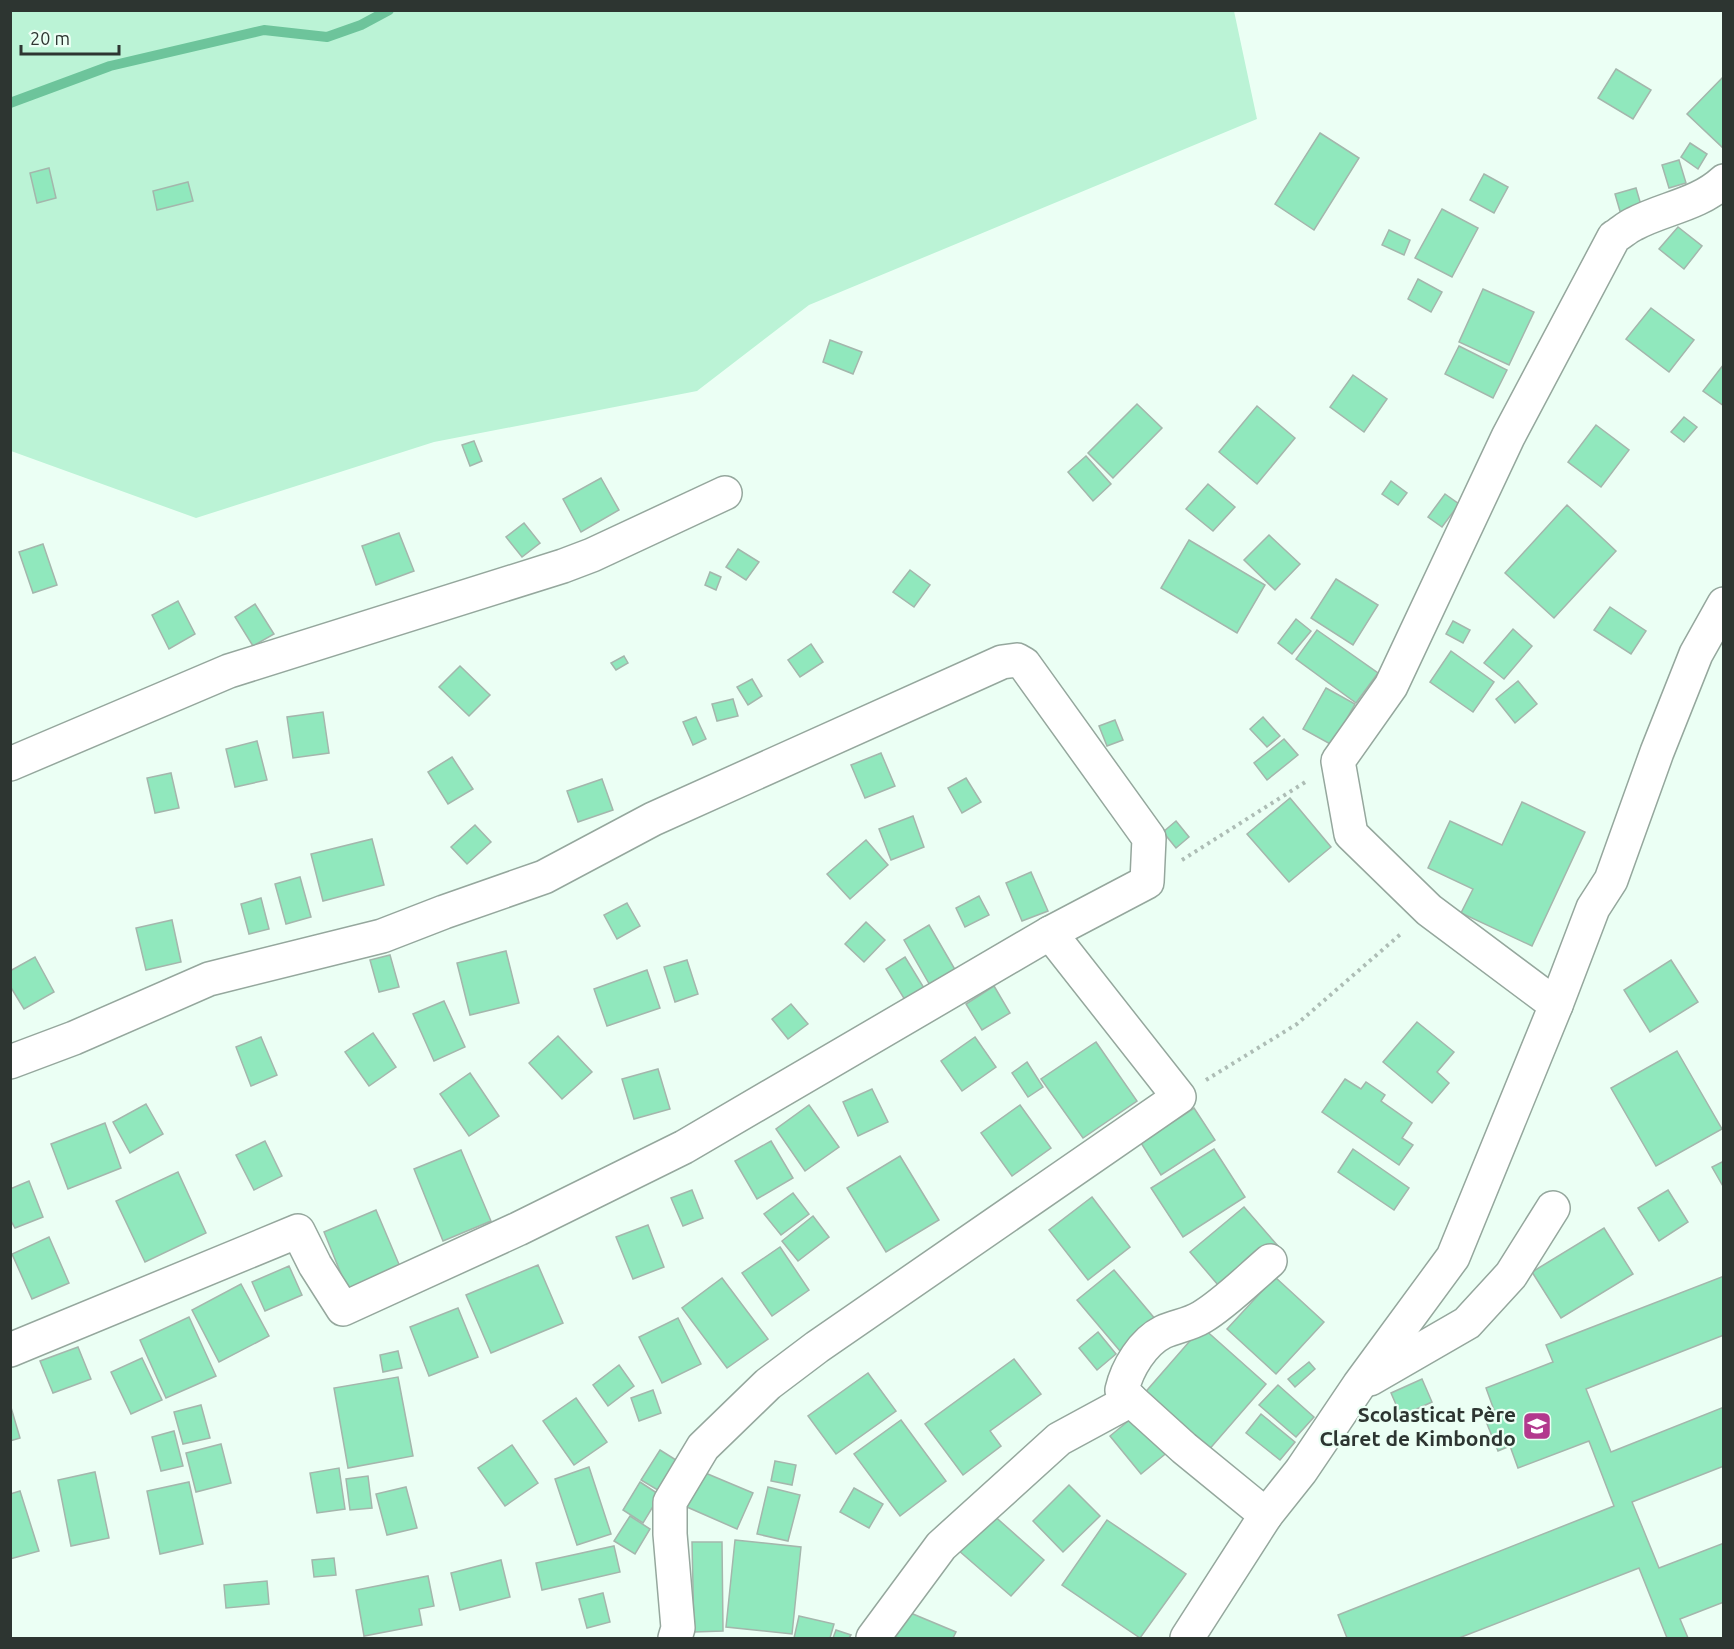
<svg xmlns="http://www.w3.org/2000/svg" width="1734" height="1649" viewBox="0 0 1734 1649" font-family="Ubuntu,sans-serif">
<rect width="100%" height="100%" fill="#ebfff4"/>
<polygon fill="#bbf3d6" points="10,11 1234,11 1257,119 809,305 697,391 434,442 196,518 11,451"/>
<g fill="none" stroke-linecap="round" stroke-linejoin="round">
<polyline stroke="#6dc49b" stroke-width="10" points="10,103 110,66 264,30 327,37 361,25 389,10"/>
</g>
<g fill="#90e8bd" stroke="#a4b6ac" stroke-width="1.5">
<polygon points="1616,69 1651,90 1633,119 1598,98"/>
<polygon points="1723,77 1724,146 1722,147 1687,114"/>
<polygon points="1320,133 1359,158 1314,230 1275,204"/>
<polygon points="1690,143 1707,154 1698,169 1681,157"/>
<polygon points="1679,160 1686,183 1669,188 1662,165"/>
<polygon points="49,168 56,198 37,203 30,173"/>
<polygon points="1484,174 1508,187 1494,213 1470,200"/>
<polygon points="188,182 193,201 157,210 153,191"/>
<polygon points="1636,188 1643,212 1622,218 1615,194"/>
<polygon points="1442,209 1478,228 1452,277 1415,258"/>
<polygon points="1678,227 1702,246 1684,269 1659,249"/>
<polygon points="1389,230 1410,240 1404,255 1382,245"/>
<polygon points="1418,279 1442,292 1431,312 1408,299"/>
<polygon points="1483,289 1534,312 1509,365 1459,342"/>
<polygon points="1651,308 1694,340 1669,372 1626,339"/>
<polygon points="830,340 862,352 853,374 823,362"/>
<polygon points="1459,346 1507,370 1493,398 1445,374"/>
<polygon points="1724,364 1724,406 1703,391"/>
<polygon points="1353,375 1387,399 1364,432 1330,407"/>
<polygon points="1137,404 1162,428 1113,478 1088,453"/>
<polygon points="1257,406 1295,438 1257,484 1219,452"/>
<polygon points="1684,417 1697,427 1684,442 1671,432"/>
<polygon points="1596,425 1629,450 1601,487 1568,462"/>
<polygon points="474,441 482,461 470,466 462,445"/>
<polygon points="1086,456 1111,484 1093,501 1068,472"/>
<polygon points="601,478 619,510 581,532 563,499"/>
<polygon points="1391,481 1407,493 1398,505 1382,494"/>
<polygon points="1208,484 1235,507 1213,531 1186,509"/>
<polygon points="1445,494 1459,504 1442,527 1428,517"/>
<polygon points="1567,505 1616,551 1554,618 1505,573"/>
<polygon points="524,523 540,543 522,557 506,537"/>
<polygon points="399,533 414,571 376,585 362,546"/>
<polygon points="1269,535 1300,564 1275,590 1244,560"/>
<polygon points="1189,540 1265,585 1237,633 1161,588"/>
<polygon points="43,544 57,585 33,593 19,552"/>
<polygon points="738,549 759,562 746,580 726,567"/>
<polygon points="910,570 930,585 914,607 893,592"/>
<polygon points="710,572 721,577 716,590 705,585"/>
<polygon points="1336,579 1378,605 1353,645 1311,618"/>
<polygon points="178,601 195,634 169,649 152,615"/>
<polygon points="255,604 274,634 253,646 235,617"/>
<polygon points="1610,607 1646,631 1631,654 1594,630"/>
<polygon points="1296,619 1311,631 1292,654 1278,643"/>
<polygon points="1453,621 1470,630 1463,643 1446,634"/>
<polygon points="1513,629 1532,646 1504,679 1484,663"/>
<polygon points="1317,630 1378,673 1356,703 1296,659"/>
<polygon points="811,644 823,662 800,677 788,660"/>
<polygon points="1451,651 1494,682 1473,712 1430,682"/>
<polygon points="624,656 628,663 616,670 611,663"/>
<polygon points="460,666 490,695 469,716 439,687"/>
<polygon points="752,679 762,696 748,705 737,687"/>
<polygon points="1518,681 1537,704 1515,723 1496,699"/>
<polygon points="1326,688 1355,704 1332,745 1303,729"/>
<polygon points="733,699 738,716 717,721 712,704"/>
<polygon points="323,712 329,753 293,758 287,717"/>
<polygon points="696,717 706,739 693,745 683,722"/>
<polygon points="1263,717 1280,736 1267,747 1250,729"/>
<polygon points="1115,720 1123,740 1107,746 1099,726"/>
<polygon points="1284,739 1298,755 1267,780 1254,763"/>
<polygon points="257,741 267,780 235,787 226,749"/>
<polygon points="881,753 895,786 865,798 851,765"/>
<polygon points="452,757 473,789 448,804 428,772"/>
<polygon points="171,773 179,808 155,813 147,778"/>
<polygon points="966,778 981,802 962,813 948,788"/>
<polygon points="602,779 613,810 578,822 567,791"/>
<polygon points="1290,798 1331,847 1289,882 1247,834"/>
<polygon points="1522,802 1585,832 1532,946 1461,913 1473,889 1428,868 1450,821 1502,845"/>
<polygon points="913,816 924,847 891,860 879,829"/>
<polygon points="1176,821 1189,837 1176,848 1163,832"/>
<polygon points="475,825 491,842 467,864 451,847"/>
<polygon points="372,839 384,885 323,901 311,854"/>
<polygon points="866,840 888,865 850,899 827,874"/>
<polygon points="1031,872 1048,911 1022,921 1006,883"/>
<polygon points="300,877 311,917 286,924 275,884"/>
<polygon points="979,896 989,915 965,927 956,908"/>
<polygon points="261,898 269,929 249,934 241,904"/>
<polygon points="627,903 640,926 617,939 604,915"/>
<polygon points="172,920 181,962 146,970 136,928"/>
<polygon points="866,922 885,940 864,962 845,944"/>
<polygon points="929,925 957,973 931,987 904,940"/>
<polygon points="506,951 519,1003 470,1015 457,963"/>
<polygon points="390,955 399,987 379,992 370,960"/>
<polygon points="35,957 54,992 24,1009 10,986 10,971"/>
<polygon points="905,957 924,988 905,1000 886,969"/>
<polygon points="687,960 698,994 675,1002 664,967"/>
<polygon points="1671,960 1698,1002 1650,1032 1624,990"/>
<polygon points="647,970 660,1008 607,1026 594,989"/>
<polygon points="994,986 1010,1013 982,1030 966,1004"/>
<polygon points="444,1001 465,1047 434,1061 413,1014"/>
<polygon points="791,1004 808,1024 788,1039 772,1019"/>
<polygon points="1417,1022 1454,1052 1437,1072 1449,1083 1432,1103 1383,1062"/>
<polygon points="373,1033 396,1067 369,1086 345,1052"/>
<polygon points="558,1036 592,1072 562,1099 529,1063"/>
<polygon points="261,1037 277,1075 251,1086 236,1047"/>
<polygon points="975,1037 996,1067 962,1091 941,1061"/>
<polygon points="1096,1042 1137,1101 1083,1138 1041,1079"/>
<polygon points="1677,1051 1722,1129 1656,1166 1611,1088"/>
<polygon points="1027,1062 1043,1087 1028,1097 1012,1073"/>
<polygon points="658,1069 670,1109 634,1119 622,1079"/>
<polygon points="470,1073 499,1116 469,1136 440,1094"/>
<polygon points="1345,1079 1361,1089 1366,1082 1385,1095 1381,1101 1412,1123 1402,1138 1413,1145 1399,1165 1322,1112"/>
<polygon points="872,1089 888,1122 858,1136 843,1102"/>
<polygon points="146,1104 163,1134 130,1153 113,1122"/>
<polygon points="809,1105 839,1147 805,1171 776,1129"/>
<polygon points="1020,1105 1051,1148 1012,1176 981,1133"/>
<polygon points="1194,1108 1215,1140 1161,1175 1141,1143"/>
<polygon points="105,1123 121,1168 68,1189 51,1144"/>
<polygon points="265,1141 282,1176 254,1190 236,1155"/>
<polygon points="771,1141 793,1178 757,1199 735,1161"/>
<polygon points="1214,1149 1245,1197 1183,1237 1151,1188"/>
<polygon points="1353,1149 1409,1188 1394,1210 1338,1172"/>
<polygon points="461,1150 491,1221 443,1241 414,1169"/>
<polygon points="900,1156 939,1220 886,1252 847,1188"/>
<polygon points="1724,1161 1724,1188 1712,1167"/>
<polygon points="178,1172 206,1233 145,1262 116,1201"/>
<polygon points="29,1181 43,1217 15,1228 10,1219 10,1189"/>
<polygon points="692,1190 703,1218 683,1226 671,1198"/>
<polygon points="1668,1190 1688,1222 1659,1241 1638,1208"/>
<polygon points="793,1193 809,1214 781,1235 764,1214"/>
<polygon points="1092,1197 1130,1247 1088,1280 1049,1230"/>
<polygon points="1244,1207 1278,1246 1224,1292 1190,1252"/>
<polygon points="376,1210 401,1269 348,1291 324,1232"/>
<polygon points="813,1216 829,1237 798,1261 782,1241"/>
<polygon points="648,1225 664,1267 633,1279 616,1237"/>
<polygon points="1604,1228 1633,1274 1561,1318 1532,1272"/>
<polygon points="49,1237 69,1283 32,1299 12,1254"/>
<polygon points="780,1247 809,1290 772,1316 742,1273"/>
<polygon points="538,1265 563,1323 491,1353 466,1295"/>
<polygon points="289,1266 302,1295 265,1311 252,1282"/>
<polygon points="1114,1270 1156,1320 1120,1351 1077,1300"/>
<polygon points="1724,1276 1724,1335 1586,1389 1611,1452 1724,1407 1724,1466 1632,1502 1659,1568 1724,1543 1724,1602 1680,1619 1688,1638 1667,1638 1639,1568 1459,1638 1347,1638 1338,1615 1614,1506 1589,1441 1518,1468 1510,1446 1498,1451 1483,1414 1494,1410 1486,1388 1553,1362 1546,1345"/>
<polygon points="1275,1277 1324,1322 1276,1374 1227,1329"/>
<polygon points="722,1278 768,1339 727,1368 682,1308"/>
<polygon points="241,1284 269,1336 219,1362 192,1310"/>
<polygon points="458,1308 478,1357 429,1376 410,1327"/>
<polygon points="189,1317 216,1376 166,1398 140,1340"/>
<polygon points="678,1318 701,1364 662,1383 639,1337"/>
<polygon points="1202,1327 1266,1384 1207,1452 1142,1396"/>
<polygon points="1098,1332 1116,1354 1097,1370 1079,1348"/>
<polygon points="78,1347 91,1379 53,1393 40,1361"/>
<polygon points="398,1351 402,1368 383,1372 380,1355"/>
<polygon points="142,1358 162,1400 131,1414 111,1372"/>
<polygon points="1014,1359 1041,1394 990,1431 1001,1446 963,1475 925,1424"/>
<polygon points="1309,1362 1315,1369 1295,1387 1288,1379"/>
<polygon points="619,1365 634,1386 608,1406 593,1385"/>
<polygon points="868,1373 896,1411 836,1454 808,1416"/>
<polygon points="398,1377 413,1456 348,1468 334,1388"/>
<polygon points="1422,1379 1432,1402 1401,1416 1391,1393"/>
<polygon points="1278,1385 1314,1417 1296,1437 1259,1405"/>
<polygon points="653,1390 661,1413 639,1421 631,1398"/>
<polygon points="576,1398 607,1442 574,1465 543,1421"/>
<polygon points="10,1404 20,1438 10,1441"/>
<polygon points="201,1405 210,1438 183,1444 174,1412"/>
<polygon points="1138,1413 1169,1451 1141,1474 1110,1436"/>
<polygon points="1261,1414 1295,1442 1280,1460 1246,1433"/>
<polygon points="901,1420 946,1481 900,1516 854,1454"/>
<polygon points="174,1431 183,1466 161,1471 152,1437"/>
<polygon points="221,1444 231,1483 196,1492 186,1453"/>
<polygon points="512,1445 538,1483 505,1506 478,1468"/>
<polygon points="660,1450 684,1465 666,1495 641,1480"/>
<polygon points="775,1461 796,1465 792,1485 771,1481"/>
<polygon points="589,1467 611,1534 577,1545 555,1479"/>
<polygon points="339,1468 345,1509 317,1513 310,1473"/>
<polygon points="95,1472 109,1538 71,1546 58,1480"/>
<polygon points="703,1472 753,1493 737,1529 687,1507"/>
<polygon points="368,1476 372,1508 350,1510 346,1479"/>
<polygon points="189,1482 203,1544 160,1554 147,1491"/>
<polygon points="640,1482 660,1495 643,1523 623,1510"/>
<polygon points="1069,1485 1100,1516 1063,1552 1033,1521"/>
<polygon points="406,1487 417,1528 387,1535 376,1494"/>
<polygon points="768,1487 800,1495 788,1541 757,1534"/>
<polygon points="854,1488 883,1504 869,1528 840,1512"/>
<polygon points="20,1491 39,1551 10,1559 10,1494"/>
<polygon points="991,1513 1044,1560 1011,1596 958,1550"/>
<polygon points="630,1516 650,1529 635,1554 614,1541"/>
<polygon points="1107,1520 1186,1574 1140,1638 1062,1585"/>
<polygon points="735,1540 801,1547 792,1634 726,1627"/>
<polygon points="692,1542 722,1542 723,1631 694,1632"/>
<polygon points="614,1546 620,1572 542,1590 536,1563"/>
<polygon points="334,1558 336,1575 314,1577 312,1560"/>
<polygon points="501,1560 510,1597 460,1610 451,1573"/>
<polygon points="428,1576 434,1606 419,1609 422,1625 364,1636 356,1590"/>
<polygon points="267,1581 269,1604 226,1608 224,1585"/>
<polygon points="603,1593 610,1622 587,1628 579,1599"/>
<polygon points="901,1609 956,1632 953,1638 889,1638"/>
<polygon points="799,1616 834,1624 830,1638 794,1638"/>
<polygon points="836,1630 851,1635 849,1638 833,1638"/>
</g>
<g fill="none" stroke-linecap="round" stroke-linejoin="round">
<g stroke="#95a79d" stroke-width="36">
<g id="minor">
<polyline points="10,764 229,671 563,566 592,555 725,493"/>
<path d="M1556,1005L1429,910L1351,834L1338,761L1391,686L1508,437L1614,237C1621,233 1627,227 1634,224C1664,208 1698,205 1724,181"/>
<polyline points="10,1062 74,1038 209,979 382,936 444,912 544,877 653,819 1002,662 1017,660 1024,664 1149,838 1147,882 1050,933 684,1147 518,1229 343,1309 315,1265 298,1231 10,1350"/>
<polyline points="1370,1379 1467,1323 1511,1275 1553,1208"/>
<polyline points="1131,1400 1184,1448 1266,1515"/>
<polyline points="675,1638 678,1628 670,1534 670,1502 703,1447 768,1384 817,1347 1179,1097 1050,933"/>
<path d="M873,1638L941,1546L1059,1439L1131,1400L1122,1390C1127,1368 1143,1342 1163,1332C1176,1326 1189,1325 1202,1317C1224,1304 1249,1279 1270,1261"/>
<polyline points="1187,1638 1266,1515 1301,1471 1359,1385 1453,1257 1556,1005 1593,908 1611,880 1657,752 1696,654 1724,604"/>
</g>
</g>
<g stroke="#adbdb5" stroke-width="4" stroke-dasharray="3 4.5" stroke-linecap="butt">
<polyline points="1182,860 1307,781"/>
<polyline points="1206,1080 1297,1024 1403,932"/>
</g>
<use href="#minor" stroke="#fff" stroke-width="33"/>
</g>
<defs>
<g id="university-square" transform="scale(1.5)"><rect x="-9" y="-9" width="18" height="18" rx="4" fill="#b2398d" stroke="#ebfff4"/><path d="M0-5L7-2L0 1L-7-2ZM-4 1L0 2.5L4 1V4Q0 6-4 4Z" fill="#fff"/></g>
</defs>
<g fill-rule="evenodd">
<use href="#university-square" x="1537" y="1426"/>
</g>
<g text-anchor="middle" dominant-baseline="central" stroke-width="4.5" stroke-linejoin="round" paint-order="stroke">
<g font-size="21" font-weight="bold" fill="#2d3531" stroke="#ebfff4" text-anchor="end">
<text x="1516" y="1414">Scolasticat Père<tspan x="1516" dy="24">Claret de Kimbondo</tspan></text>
</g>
</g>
<rect width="1734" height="1649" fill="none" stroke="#2d3531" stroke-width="24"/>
<path d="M21 45v9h98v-9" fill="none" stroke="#2d3531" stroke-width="3"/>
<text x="30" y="45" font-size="18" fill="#2d3531" stroke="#ebfff4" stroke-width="4.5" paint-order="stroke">20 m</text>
</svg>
